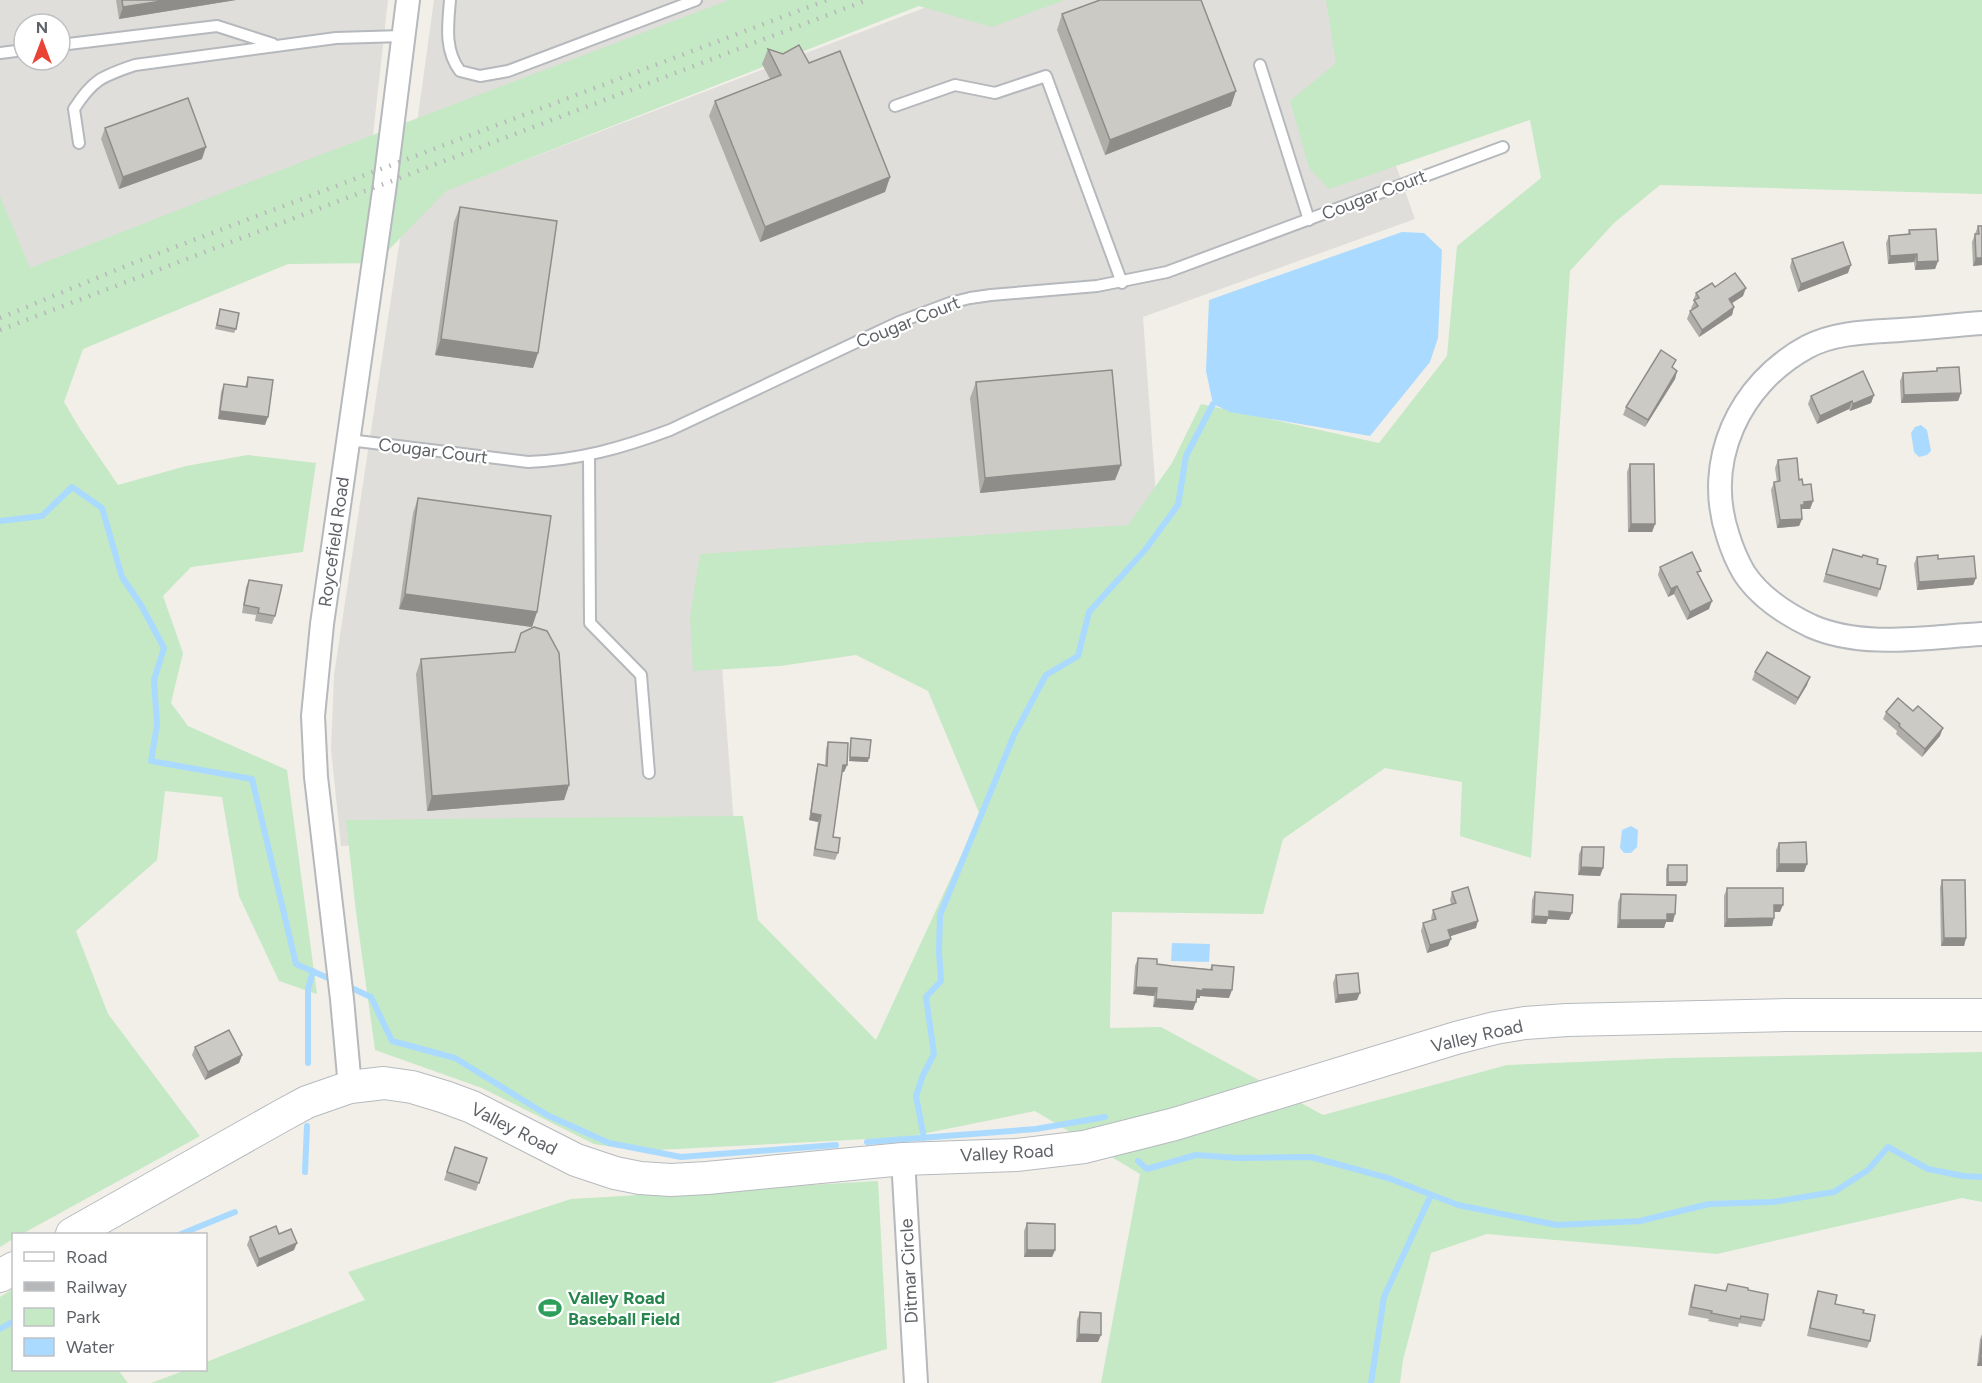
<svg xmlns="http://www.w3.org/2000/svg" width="1982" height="1383" viewBox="0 0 1982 1383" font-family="Figtree,sans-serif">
<rect width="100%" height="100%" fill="#f1efe8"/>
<g fill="#e0deda" fill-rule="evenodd">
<path d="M0,0H388L372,144L24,275L0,237ZM24,24H60V60H24Z"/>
<polygon points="434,0 741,0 417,123"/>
<polygon points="945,0 1337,0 1415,219 1143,317 1158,523 714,560 734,826 341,846 331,749 334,675 405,206"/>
</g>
<g fill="#c5e8c5">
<polygon points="729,0 1065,0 992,27 919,6 446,191 376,263 288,264 83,349 64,402 80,429 118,485 186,466 248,455 316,463 303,552 191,567 163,596 183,653 171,703 188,726 287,770 317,994 279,981 239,896 222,797 165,791 157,860 76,931 108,1014 200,1136 22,1234 14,1234 13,1239 0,1247 0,196 30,268 278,171"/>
<polygon points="1326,0 1982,0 1982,194 1660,185 1614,223 1570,271 1531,858 1460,836 1462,782 1385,768 1283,839 1263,914 1112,912 1110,1028 1161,1027 1323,1115 1507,1065 1673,1058 1982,1052 1982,1202 1962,1198 1717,1254 1487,1234 1431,1253 1403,1360 1400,1383 1101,1383 1140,1174 1035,1111 907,1137 638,1151 594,1144 482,1088 375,1050 356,912 346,820 743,816 758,920 876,1040 980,815 928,691 856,655 780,666 693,671 690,617 700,554 1128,525 1172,463 1201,404 1379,443 1447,356 1457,246 1541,178 1530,120 1329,189 1309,168 1290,101 1336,63"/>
<polygon points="878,1181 887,1349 771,1383 151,1383 186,1370 206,1370 206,1362 365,1300 348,1272 571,1199"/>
<polygon points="13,1289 14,1370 118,1370 128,1383 0,1383 0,1297"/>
</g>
<g fill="#aadaff">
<polygon points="1402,232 1424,233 1442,250 1438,338 1430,362 1370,436 1230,412 1213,404 1206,371 1209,300"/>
<polygon points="1921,425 1927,430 1931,451 1927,455 1919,457 1914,452 1911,433 1915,427"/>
<polygon points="1631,826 1638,830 1637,847 1631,853 1624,853 1620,848 1622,830"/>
<polygon points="1172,943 1210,944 1209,962 1171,961"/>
</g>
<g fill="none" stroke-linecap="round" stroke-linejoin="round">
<g stroke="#aadaff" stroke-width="6">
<polyline points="0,521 42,516 72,487 102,508 122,577 141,605 164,648 154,680 157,725 151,761 252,779 296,964 335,981"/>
<polyline points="345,985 371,997 392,1041 455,1058 547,1115 609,1143 681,1157 836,1145"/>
<polyline points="308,1063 308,989 313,971"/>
<polyline points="924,1138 916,1096 923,1075 934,1054 926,997 941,981 939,952 940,915 1014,735 1046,675 1078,656 1089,612 1145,550 1178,505 1186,456 1213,404"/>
<polyline points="867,1142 1036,1129 1105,1117"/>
<polyline points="1138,1161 1147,1169 1196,1155 1238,1158 1311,1157 1388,1178 1458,1205 1557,1225 1640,1221 1709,1204 1773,1202 1834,1192 1868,1170 1888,1147 1928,1169 1963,1176 1982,1177"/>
<polyline points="305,1172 307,1126"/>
<polyline points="181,1234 235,1212"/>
<polyline points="0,1329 14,1321"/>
<polyline points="1371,1383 1384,1297 1431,1195"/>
</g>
<g stroke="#b5b8bc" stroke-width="14">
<g id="lane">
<path d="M450,0C448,25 444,50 460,71L480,76L508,71L696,0"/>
<polyline points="60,45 217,26 273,44"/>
<polyline points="0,53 24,50"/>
<polyline points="1260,65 1309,220"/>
<polyline points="895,106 955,85 995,93 1046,76 1122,283"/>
<path d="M79,143L74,109C93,79 103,76 135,65L336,38L403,36"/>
<path d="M349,440L528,462C579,460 622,448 670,430L899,322L950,303L970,298L991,295L1097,286L1167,272L1503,147"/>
<polyline points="589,456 590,623 641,675 649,773"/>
</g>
</g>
<g stroke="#b5b8bc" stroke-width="26">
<g id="street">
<path d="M1982,323C1955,325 1928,328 1900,330C1870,332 1835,332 1807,347C1739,384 1703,461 1728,536C1732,549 1737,561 1744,573C1759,596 1786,614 1811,626C1863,649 1927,637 1982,634"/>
<polyline points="350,1087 342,999 316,777 313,716 322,624 385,184 408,0"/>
<polyline points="903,1159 916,1383"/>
</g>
</g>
<g stroke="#b6babf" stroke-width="34">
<g id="secondary">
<polyline points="72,1234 283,1115 307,1102 350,1087 384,1083 412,1087 445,1097 472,1107 576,1160 615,1173 640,1178 671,1180 707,1178 903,1159 1016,1155 1084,1147 1175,1124 1456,1038 1495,1028 1525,1023 1567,1020 1786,1015 1982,1015"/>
<polyline points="0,1276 14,1268"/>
</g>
</g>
<use href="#lane" stroke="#fff" stroke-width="10"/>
<use href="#street" stroke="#fff" stroke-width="22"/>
<use href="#secondary" stroke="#fff" stroke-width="32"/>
<g stroke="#b6b7b8" stroke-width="4.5" stroke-dasharray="1.5 8" stroke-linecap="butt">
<polyline points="0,318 133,263 827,0"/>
<polyline points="0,330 867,0"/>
</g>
</g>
<g fill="#afaea9">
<polygon points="116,0 236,0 119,19"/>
<polygon points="1062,14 1231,106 1105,155 1057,30"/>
<polygon points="768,49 809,63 890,177 885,192 760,242 709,116 715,101 770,79 762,64"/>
<polygon points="105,128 202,159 119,189 101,139"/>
<polygon points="460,207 538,353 533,368 435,355 454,222"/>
<polygon points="1978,226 1982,226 1982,265 1973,266 1972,242"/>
<polygon points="1909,230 1938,261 1935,269 1915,270 1914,262 1888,264 1886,243 1889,236 1908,234"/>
<polygon points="1792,259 1848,273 1798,292 1790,267"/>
<polygon points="1715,287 1743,296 1732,303 1734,307 1732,315 1699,337 1687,319 1690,311 1692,309 1691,308 1694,302 1693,301 1696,293"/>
<polygon points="220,309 236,329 234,333 215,329"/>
<polygon points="1673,368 1677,371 1675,379 1645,427 1623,415 1626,407"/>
<polygon points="1937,368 1961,393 1958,401 1901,403 1900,381 1903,373 1936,371"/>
<polygon points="248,377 265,425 218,419 221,392 224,384 245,387"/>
<polygon points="976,382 1121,465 1115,480 980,493 970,398"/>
<polygon points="1874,395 1871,403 1850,411 1849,409 1817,424 1808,404 1811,396"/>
<polygon points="1778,460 1799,480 1813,501 1810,509 1802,509 1801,513 1802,519 1799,526 1777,528 1771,490 1774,482 1777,482 1775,468"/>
<polygon points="1630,464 1655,524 1652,532 1628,532 1627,472"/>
<polygon points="418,498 537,612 532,627 399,609 413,513"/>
<polygon points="1833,549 1880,589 1877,597 1823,582"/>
<polygon points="1917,557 1938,559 1976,578 1973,585 1917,590 1914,564"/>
<polygon points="1660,567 1699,576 1709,609 1687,620 1674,594 1668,597 1658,575"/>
<polygon points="249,580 275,616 272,624 255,621 256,615 242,613 246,587"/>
<polygon points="421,659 569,785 564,800 427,811 416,674"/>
<polygon points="1755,672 1807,685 1795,705 1752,680"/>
<polygon points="1886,712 1940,736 1922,757 1896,734 1897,731 1883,719"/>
<polygon points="851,738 868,762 849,761 850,742"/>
<polygon points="828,742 847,765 844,772 842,772 833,837 838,853 835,860 813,856 818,822 809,820 816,771 818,764 825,765 826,749"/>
<polygon points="1779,843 1807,864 1804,872 1776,872 1776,850"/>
<polygon points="1582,847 1603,868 1600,876 1578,875 1579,854"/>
<polygon points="1668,865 1687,882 1686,886 1666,886 1666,869"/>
<polygon points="1942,880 1966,938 1964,946 1941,946 1940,888"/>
<polygon points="1727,888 1780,912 1774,912 1772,926 1724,927 1724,896"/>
<polygon points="1452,892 1476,928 1450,936 1451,939 1448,946 1427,953 1421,931 1423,923 1432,921 1431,918 1433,910 1451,904 1450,900"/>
<polygon points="1535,892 1569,920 1548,919 1546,924 1531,923 1532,900"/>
<polygon points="1621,894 1673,922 1666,922 1664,928 1617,928 1618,902"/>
<polygon points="1138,958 1157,964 1172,966 1210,969 1212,965 1229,998 1200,996 1200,998 1196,998 1193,1010 1153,1007 1154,996 1133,994 1135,966"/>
<polygon points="1336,975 1357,1000 1335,1003 1333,983"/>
<polygon points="195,1047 242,1055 239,1063 205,1080 192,1055"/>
<polygon points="455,1147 487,1158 476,1191 444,1180"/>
<polygon points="1027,1223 1055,1250 1052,1257 1024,1257 1024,1231"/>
<polygon points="279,1234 294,1250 257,1267 247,1245 250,1237"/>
<polygon points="1728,1284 1748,1290 1764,1320 1761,1327 1739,1323 1738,1327 1708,1321 1709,1319 1688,1315 1692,1293 1695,1285 1725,1291"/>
<polygon points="1818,1291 1835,1304 1863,1313 1870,1341 1867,1348 1807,1336 1815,1299"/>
<polygon points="1080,1312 1098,1342 1076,1342 1077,1320"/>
<polygon points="1982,1334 1982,1366 1977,1366 1980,1339"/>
</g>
<g fill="#8f8d8a">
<polygon points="168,0 236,0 119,19 123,7"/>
<polygon points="1236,91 1231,106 1105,155 1110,140"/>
<polygon points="206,147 202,159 119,189 123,177"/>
<polygon points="890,177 885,192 760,242 765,227"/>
<polygon points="1917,254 1914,262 1888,264 1890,256"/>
<polygon points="1976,258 1982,258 1982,265 1973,266"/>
<polygon points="1938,261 1935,269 1915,270 1917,262"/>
<polygon points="1851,265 1848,273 1798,292 1801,284"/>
<polygon points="1746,288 1743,296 1726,307 1729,299"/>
<polygon points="1734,307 1732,315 1699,337 1702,330"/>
<polygon points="441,339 538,353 533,368 435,355"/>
<polygon points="1677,371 1675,379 1645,427 1648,420"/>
<polygon points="1961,393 1958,401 1901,403 1904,395"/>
<polygon points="1874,395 1871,403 1850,411 1853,404"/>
<polygon points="1852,401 1849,409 1817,424 1820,416"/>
<polygon points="220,411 268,417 265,425 218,419"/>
<polygon points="1121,465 1115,480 980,493 985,478"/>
<polygon points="1813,501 1810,509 1802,509 1801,513 1801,505 1804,502"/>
<polygon points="1802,519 1799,526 1777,528 1780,520"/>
<polygon points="1631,524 1655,524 1652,532 1628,532"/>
<polygon points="1976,578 1973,585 1917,590 1919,582"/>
<polygon points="1677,586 1674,594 1668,597 1671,589"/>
<polygon points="405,594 537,612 532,627 399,609"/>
<polygon points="1712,601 1709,609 1687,620 1690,612"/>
<polygon points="1810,677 1807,685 1795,705 1798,698"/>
<polygon points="1943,728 1940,736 1922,757 1925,749"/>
<polygon points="850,757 869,758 868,762 849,761"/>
<polygon points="843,765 847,765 844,772 841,772"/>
<polygon points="569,785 564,800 427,811 432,796"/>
<polygon points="811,813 821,815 818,822 809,820"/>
<polygon points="1779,864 1807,864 1804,872 1776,872"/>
<polygon points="1581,867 1603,868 1600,876 1578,875"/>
<polygon points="1668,882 1687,882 1686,886 1666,886"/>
<polygon points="1774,905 1783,905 1780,912 1771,912"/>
<polygon points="1549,911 1572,913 1569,920 1548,919 1546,924 1531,923 1534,916"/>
<polygon points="1667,914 1675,914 1673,922 1666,922 1664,928 1617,928 1620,920"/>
<polygon points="1774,918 1772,926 1724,927 1727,919"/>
<polygon points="1478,921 1476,928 1445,938 1448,930"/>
<polygon points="1944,938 1966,938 1964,946 1941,946"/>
<polygon points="1451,939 1448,946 1427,953 1430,945"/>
<polygon points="1136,987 1157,988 1154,996 1133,994"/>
<polygon points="1203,989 1232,990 1229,998 1200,996 1200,998 1194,998 1197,990"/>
<polygon points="1360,993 1357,1000 1335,1003 1338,995"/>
<polygon points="1156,999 1196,1002 1193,1010 1153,1007"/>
<polygon points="242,1055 239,1063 205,1080 208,1072"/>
<polygon points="297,1243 294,1250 257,1267 259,1259"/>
<polygon points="1027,1250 1055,1250 1052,1257 1024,1257"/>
<polygon points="1079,1334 1101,1335 1098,1342 1076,1342"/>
<polygon points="1980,1358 1982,1358 1982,1366 1977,1366"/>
</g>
<g fill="#cccac5" stroke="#8f8d8a" stroke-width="1.5">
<polygon points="122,0 168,0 123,7"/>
<polygon points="1100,0 1201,0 1236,91 1110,140 1062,14"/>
<polygon points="799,45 809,63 840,51 890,177 765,227 715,101 781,75 768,49 783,54"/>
<polygon points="188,98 206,147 123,177 105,128"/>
<polygon points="460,207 557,221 538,353 441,339"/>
<polygon points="1978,226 1982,226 1982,258 1976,258 1975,234 1979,234"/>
<polygon points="1936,229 1938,261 1917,262 1917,254 1890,256 1889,236 1910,234 1909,230"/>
<polygon points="1843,242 1851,265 1801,284 1792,259"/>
<polygon points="1735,273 1746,288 1729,299 1734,307 1702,330 1690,311 1698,306 1694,300 1699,298 1696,293 1712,283 1715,287"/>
<polygon points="220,309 239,313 236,329 217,325"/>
<polygon points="1661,350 1676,360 1672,367 1677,371 1648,420 1626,407"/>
<polygon points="1959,367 1961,393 1904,395 1903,373 1937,371 1937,368"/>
<polygon points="1112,370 1121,465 985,478 976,382"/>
<polygon points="1863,371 1874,395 1853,404 1852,401 1820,416 1811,396"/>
<polygon points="248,377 273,380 268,417 220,411 224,384 247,387"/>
<polygon points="1797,458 1799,480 1802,479 1803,485 1811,484 1813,501 1804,502 1804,505 1801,505 1802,519 1780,520 1774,482 1780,481 1778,460"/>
<polygon points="1630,464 1654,464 1655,524 1631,524"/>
<polygon points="418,498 551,516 537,612 405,594"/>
<polygon points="1833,549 1862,557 1863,555 1878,559 1877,564 1886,566 1880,589 1826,574"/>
<polygon points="1692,552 1701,571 1697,572 1712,601 1690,612 1677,586 1671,589 1660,567"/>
<polygon points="1938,555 1938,559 1974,556 1976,578 1919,582 1917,557"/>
<polygon points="249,580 282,585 275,616 258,613 259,608 244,605"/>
<polygon points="534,627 547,631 559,653 569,785 432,796 421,659 515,652 521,633"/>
<polygon points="1767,652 1810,677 1798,698 1755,672"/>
<polygon points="1898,698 1913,711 1918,706 1943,728 1925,749 1899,726 1900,724 1886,712"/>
<polygon points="851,738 871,740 869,758 850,757"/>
<polygon points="828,742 848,743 847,765 843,765 833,837 840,838 838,853 815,849 821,815 811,813 818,764 827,766"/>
<polygon points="1806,842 1807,864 1779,864 1779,843"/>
<polygon points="1582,847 1604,847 1603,868 1581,867"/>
<rect x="1668" y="865" width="19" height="17"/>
<polygon points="1942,880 1965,880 1966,938 1944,938"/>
<polygon points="1468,887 1478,921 1448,930 1451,939 1430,945 1423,923 1436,919 1433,910 1456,903 1452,892"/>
<polygon points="1727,888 1783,888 1783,905 1774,905 1774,918 1727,919"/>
<polygon points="1535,892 1573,895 1572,913 1549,911 1549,917 1534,916"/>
<polygon points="1621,894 1676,895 1675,914 1667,914 1667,920 1620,920"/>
<polygon points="1138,958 1157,959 1157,964 1172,966 1212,970 1212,965 1234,967 1232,990 1203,989 1202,991 1197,990 1196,1002 1156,999 1157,988 1136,987"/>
<polygon points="1358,973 1360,993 1338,995 1336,975"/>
<polygon points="229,1030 242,1055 208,1072 195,1047"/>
<polygon points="455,1147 487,1158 479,1183 447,1172"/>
<polygon points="1027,1223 1055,1224 1055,1250 1027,1250"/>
<polygon points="276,1226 279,1234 291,1229 297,1243 259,1259 250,1237"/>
<polygon points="1728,1284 1748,1288 1748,1290 1768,1294 1764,1320 1741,1316 1740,1319 1711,1313 1712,1311 1691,1307 1695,1285 1726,1291"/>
<polygon points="1818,1291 1837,1295 1835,1304 1864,1310 1863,1313 1875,1315 1870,1341 1810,1328"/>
<polygon points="1080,1312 1101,1313 1101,1335 1079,1334"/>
<polygon points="1982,1339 1982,1358 1980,1358"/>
</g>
<defs>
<g id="stadium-bare" transform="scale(1.8)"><path d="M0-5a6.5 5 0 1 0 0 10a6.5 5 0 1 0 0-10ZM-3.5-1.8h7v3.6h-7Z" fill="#2e9e5b" stroke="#fff" stroke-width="2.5" paint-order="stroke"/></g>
</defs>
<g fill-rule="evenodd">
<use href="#stadium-bare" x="550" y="1308"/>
</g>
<g text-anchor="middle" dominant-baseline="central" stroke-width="4.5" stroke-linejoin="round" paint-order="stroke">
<g font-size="18" fill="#5f6368" stroke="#fff">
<text transform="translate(1374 195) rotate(-21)">Cougar Court</text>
<text transform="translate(908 322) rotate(-22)">Cougar Court</text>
<text transform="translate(433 451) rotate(7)">Cougar Court</text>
<text transform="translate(334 542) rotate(-82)">Roycefield Road</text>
<text transform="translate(1477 1036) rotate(-13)">Valley Road</text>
<text transform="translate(514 1129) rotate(27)">Valley Road</text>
<text transform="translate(1007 1153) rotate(-3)">Valley Road</text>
<text transform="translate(909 1271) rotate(-93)">Ditmar Circle</text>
</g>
<g font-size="18" font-weight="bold" fill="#27864d" stroke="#fff" text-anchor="start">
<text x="568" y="1298">Valley Road<tspan x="568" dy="21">Baseball Field</tspan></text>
</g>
</g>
<rect x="12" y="1233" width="195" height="138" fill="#ffffff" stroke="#bfc1c3" stroke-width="1.5"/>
<rect x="24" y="1252" width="30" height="9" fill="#ffffff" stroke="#bfc1c3" stroke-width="1.5"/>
<text x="66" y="1263" font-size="18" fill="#5f6368">Road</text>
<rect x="24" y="1282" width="30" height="9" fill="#b6b7b8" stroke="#bfc1c3" stroke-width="1.5"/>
<text x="66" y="1293" font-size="18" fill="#5f6368">Railway</text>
<rect x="24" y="1308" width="30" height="18" fill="#c5e8c5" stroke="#bfc1c3" stroke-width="1.5"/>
<text x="66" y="1323" font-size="18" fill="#5f6368">Park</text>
<rect x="24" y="1338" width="30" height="18" fill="#aadaff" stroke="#bfc1c3" stroke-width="1.5"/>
<text x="66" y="1353" font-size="18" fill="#5f6368">Water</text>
<g transform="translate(42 42)"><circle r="28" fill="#ffffff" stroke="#bfc1c3" stroke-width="1.5"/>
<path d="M0-4.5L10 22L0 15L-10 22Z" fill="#ea4335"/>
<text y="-9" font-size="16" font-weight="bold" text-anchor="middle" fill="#5f6368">N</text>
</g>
</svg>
